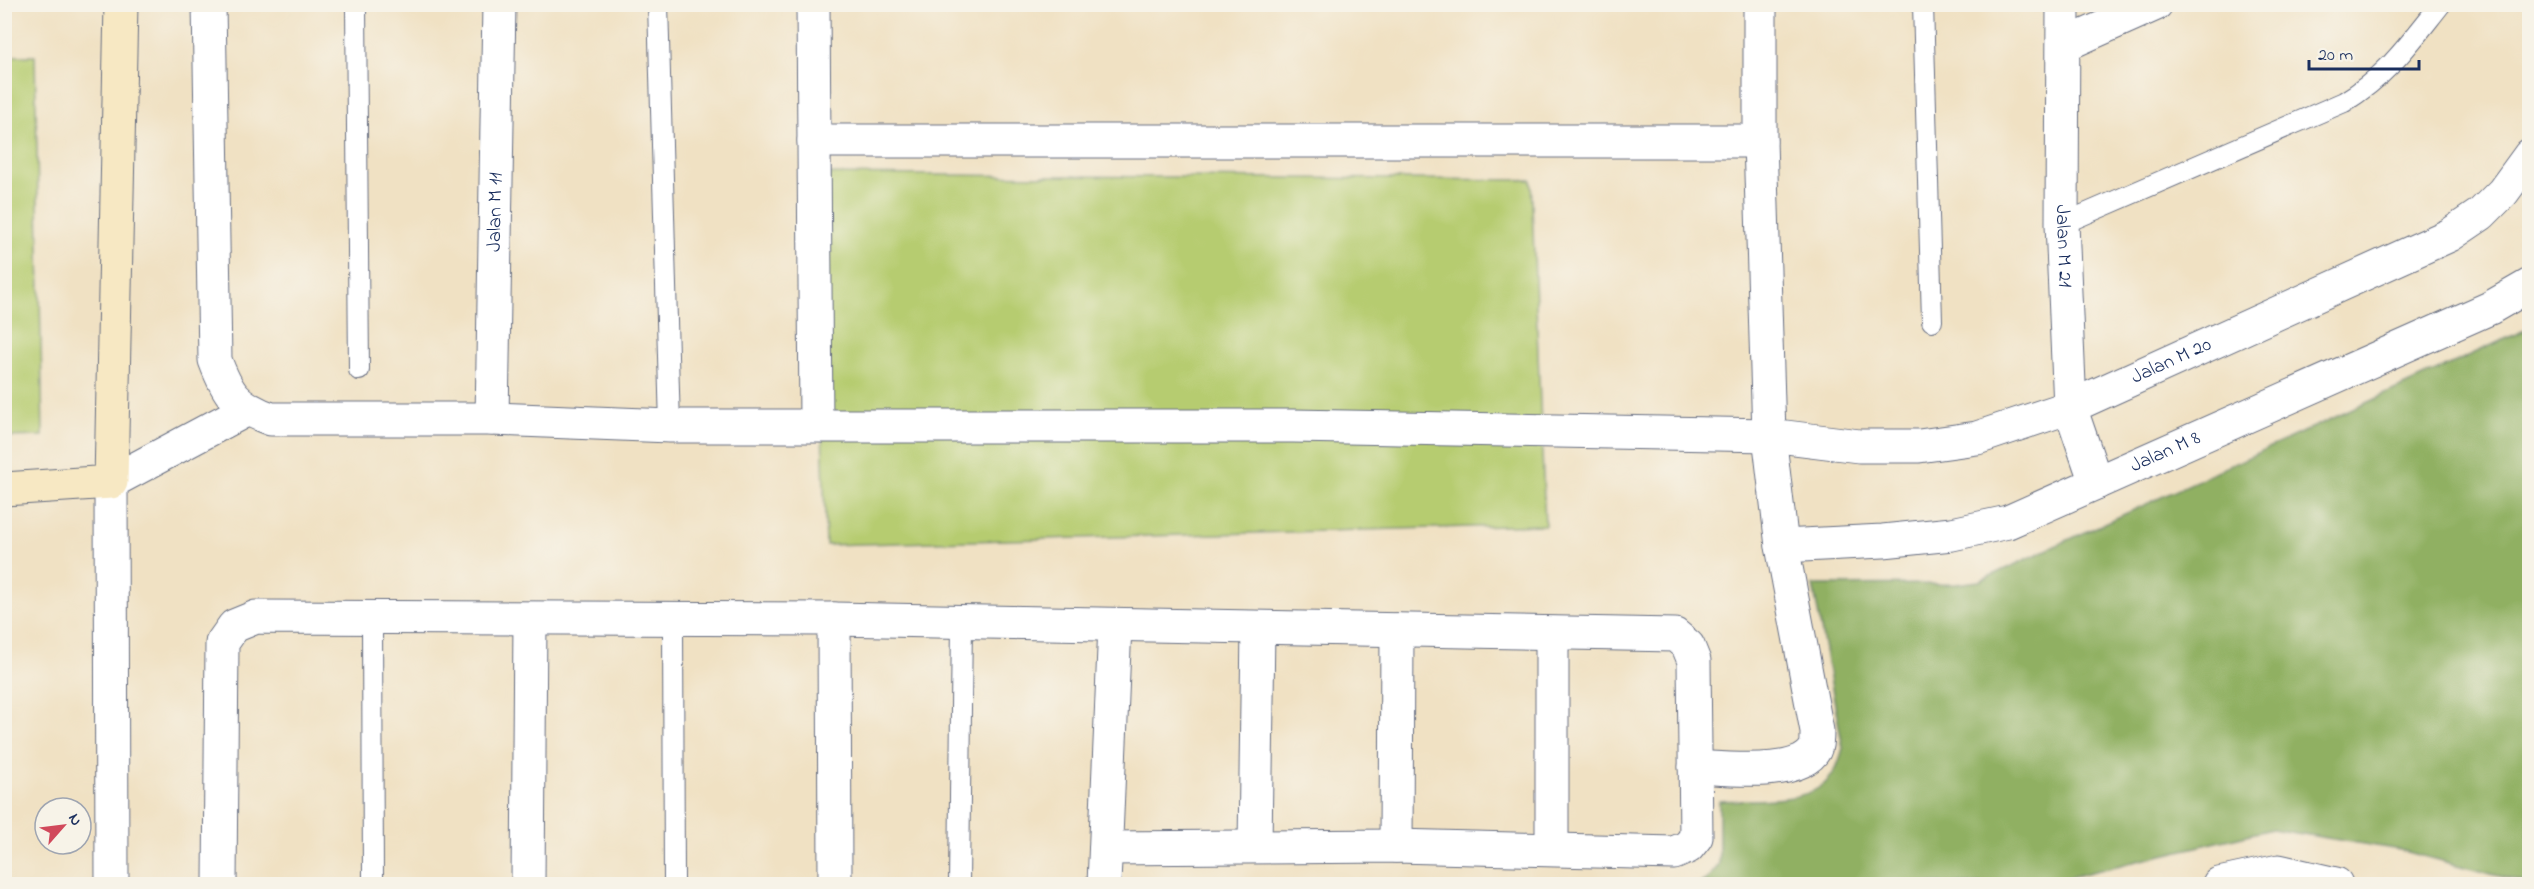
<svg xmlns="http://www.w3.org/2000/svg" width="2534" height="889" viewBox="0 0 2534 889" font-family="'Indie Flower',sans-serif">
<rect width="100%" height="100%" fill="#f7f3e8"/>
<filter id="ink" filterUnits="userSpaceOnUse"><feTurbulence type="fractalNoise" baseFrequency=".0167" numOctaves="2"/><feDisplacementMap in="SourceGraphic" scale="12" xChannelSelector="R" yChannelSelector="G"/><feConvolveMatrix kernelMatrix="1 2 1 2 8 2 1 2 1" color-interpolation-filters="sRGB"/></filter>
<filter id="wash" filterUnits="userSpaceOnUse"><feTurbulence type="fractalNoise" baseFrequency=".008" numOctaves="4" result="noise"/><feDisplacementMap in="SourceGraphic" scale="24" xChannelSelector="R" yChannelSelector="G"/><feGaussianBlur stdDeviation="1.35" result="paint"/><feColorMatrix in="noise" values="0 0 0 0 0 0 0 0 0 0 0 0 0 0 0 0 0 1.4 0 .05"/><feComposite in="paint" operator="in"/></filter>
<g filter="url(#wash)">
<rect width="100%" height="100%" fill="#f0e1c3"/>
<g fill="#b6cc70" stroke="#687e67" stroke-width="1.5">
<polygon points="4,56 35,56 43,436 5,437"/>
<polygon points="813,174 1531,180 1545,525 826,545"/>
</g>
<path fill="#90b062" stroke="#567060" stroke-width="1.5" d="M2529,328V884L2400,850L2272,829L2041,884H1699L1707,879L1719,865V801C1746,799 1798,803 1820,787C1834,778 1839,763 1843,748L1813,585L1956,584L1979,581Z"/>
</g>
<g filter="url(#ink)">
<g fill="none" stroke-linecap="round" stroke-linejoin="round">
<g stroke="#666d81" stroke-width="22">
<g id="lane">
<polyline points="356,4 359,370"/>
<polyline points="658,4 670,426"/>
<polyline points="1923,4 1932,321"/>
<path d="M2062,224L2344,102C2388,75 2409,44 2441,4"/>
<polyline points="372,618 373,884"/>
<polyline points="673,620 674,884"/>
<polyline points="959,884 962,621"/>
</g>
</g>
<g stroke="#666d81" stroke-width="35">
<g id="street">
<path id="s1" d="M209,4L215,360C228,395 236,406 271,419H492L670,426H1293L1769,435L1859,446H1919L1977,438L2070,407L2450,235L2481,214L2503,192L2530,155"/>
<polyline points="813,4 816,424"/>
<path id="s2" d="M2063,4L2062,224L2070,407L2096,483"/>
<polyline points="2064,45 2156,4"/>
<polyline points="814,141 1760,141"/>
<path id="s3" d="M492,419L499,4"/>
<path id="s4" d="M1782,546L1883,541L1952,534L2008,522L2490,308L2530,285"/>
<polyline points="834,619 835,884"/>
<polyline points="1552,634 1552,849"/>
<path d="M1695,767C1724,768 1799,778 1815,749C1817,745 1817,737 1817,731L1782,546L1769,435L1760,141V4"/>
<polyline points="1255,846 1258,628"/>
<polyline points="1396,846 1397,630"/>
<polyline points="112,884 111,482 246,410"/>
<polyline points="220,884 222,643 234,626 256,617 834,619 1675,635 1688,646 1694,661 1696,837 1688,847 1674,853 1396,846 1106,848"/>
<polyline points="528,884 530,619"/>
<polyline points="1104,884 1115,625"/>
<polyline points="2219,884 2279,871 2336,884"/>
</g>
</g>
<g stroke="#666d81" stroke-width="35">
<polyline id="secondary" points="4,489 111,482 121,4"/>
</g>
<use href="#lane" stroke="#fff" stroke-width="20"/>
<use href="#street" stroke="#fff" stroke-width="33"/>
<use href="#secondary" stroke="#f7e8c3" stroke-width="33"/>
</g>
</g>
<g text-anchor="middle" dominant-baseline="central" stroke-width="5" stroke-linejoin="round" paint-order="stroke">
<g font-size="20" fill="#1b2f5e" stroke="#f7f3e8">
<text stroke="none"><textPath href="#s3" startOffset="207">Jalan M 11</textPath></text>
<text stroke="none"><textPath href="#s2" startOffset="242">Jalan M 21</textPath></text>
<text stroke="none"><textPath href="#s1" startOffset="2358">Jalan M 20</textPath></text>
<text stroke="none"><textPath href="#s4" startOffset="400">Jalan M 8</textPath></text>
</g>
</g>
<rect width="2534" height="889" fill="none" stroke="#f7f3e8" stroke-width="24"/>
<g transform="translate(63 826) rotate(62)"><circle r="28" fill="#f7f3e8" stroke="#9fa5b1" stroke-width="1.5"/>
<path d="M0-4.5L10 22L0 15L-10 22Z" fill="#d1495b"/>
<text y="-9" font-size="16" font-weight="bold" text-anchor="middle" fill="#1b2f5e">N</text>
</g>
<path d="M2309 60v9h110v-9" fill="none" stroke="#1b2f5e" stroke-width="3"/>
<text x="2318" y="60" font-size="18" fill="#1b2f5e" stroke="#f7f3e8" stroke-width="4.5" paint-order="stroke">20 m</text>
</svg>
